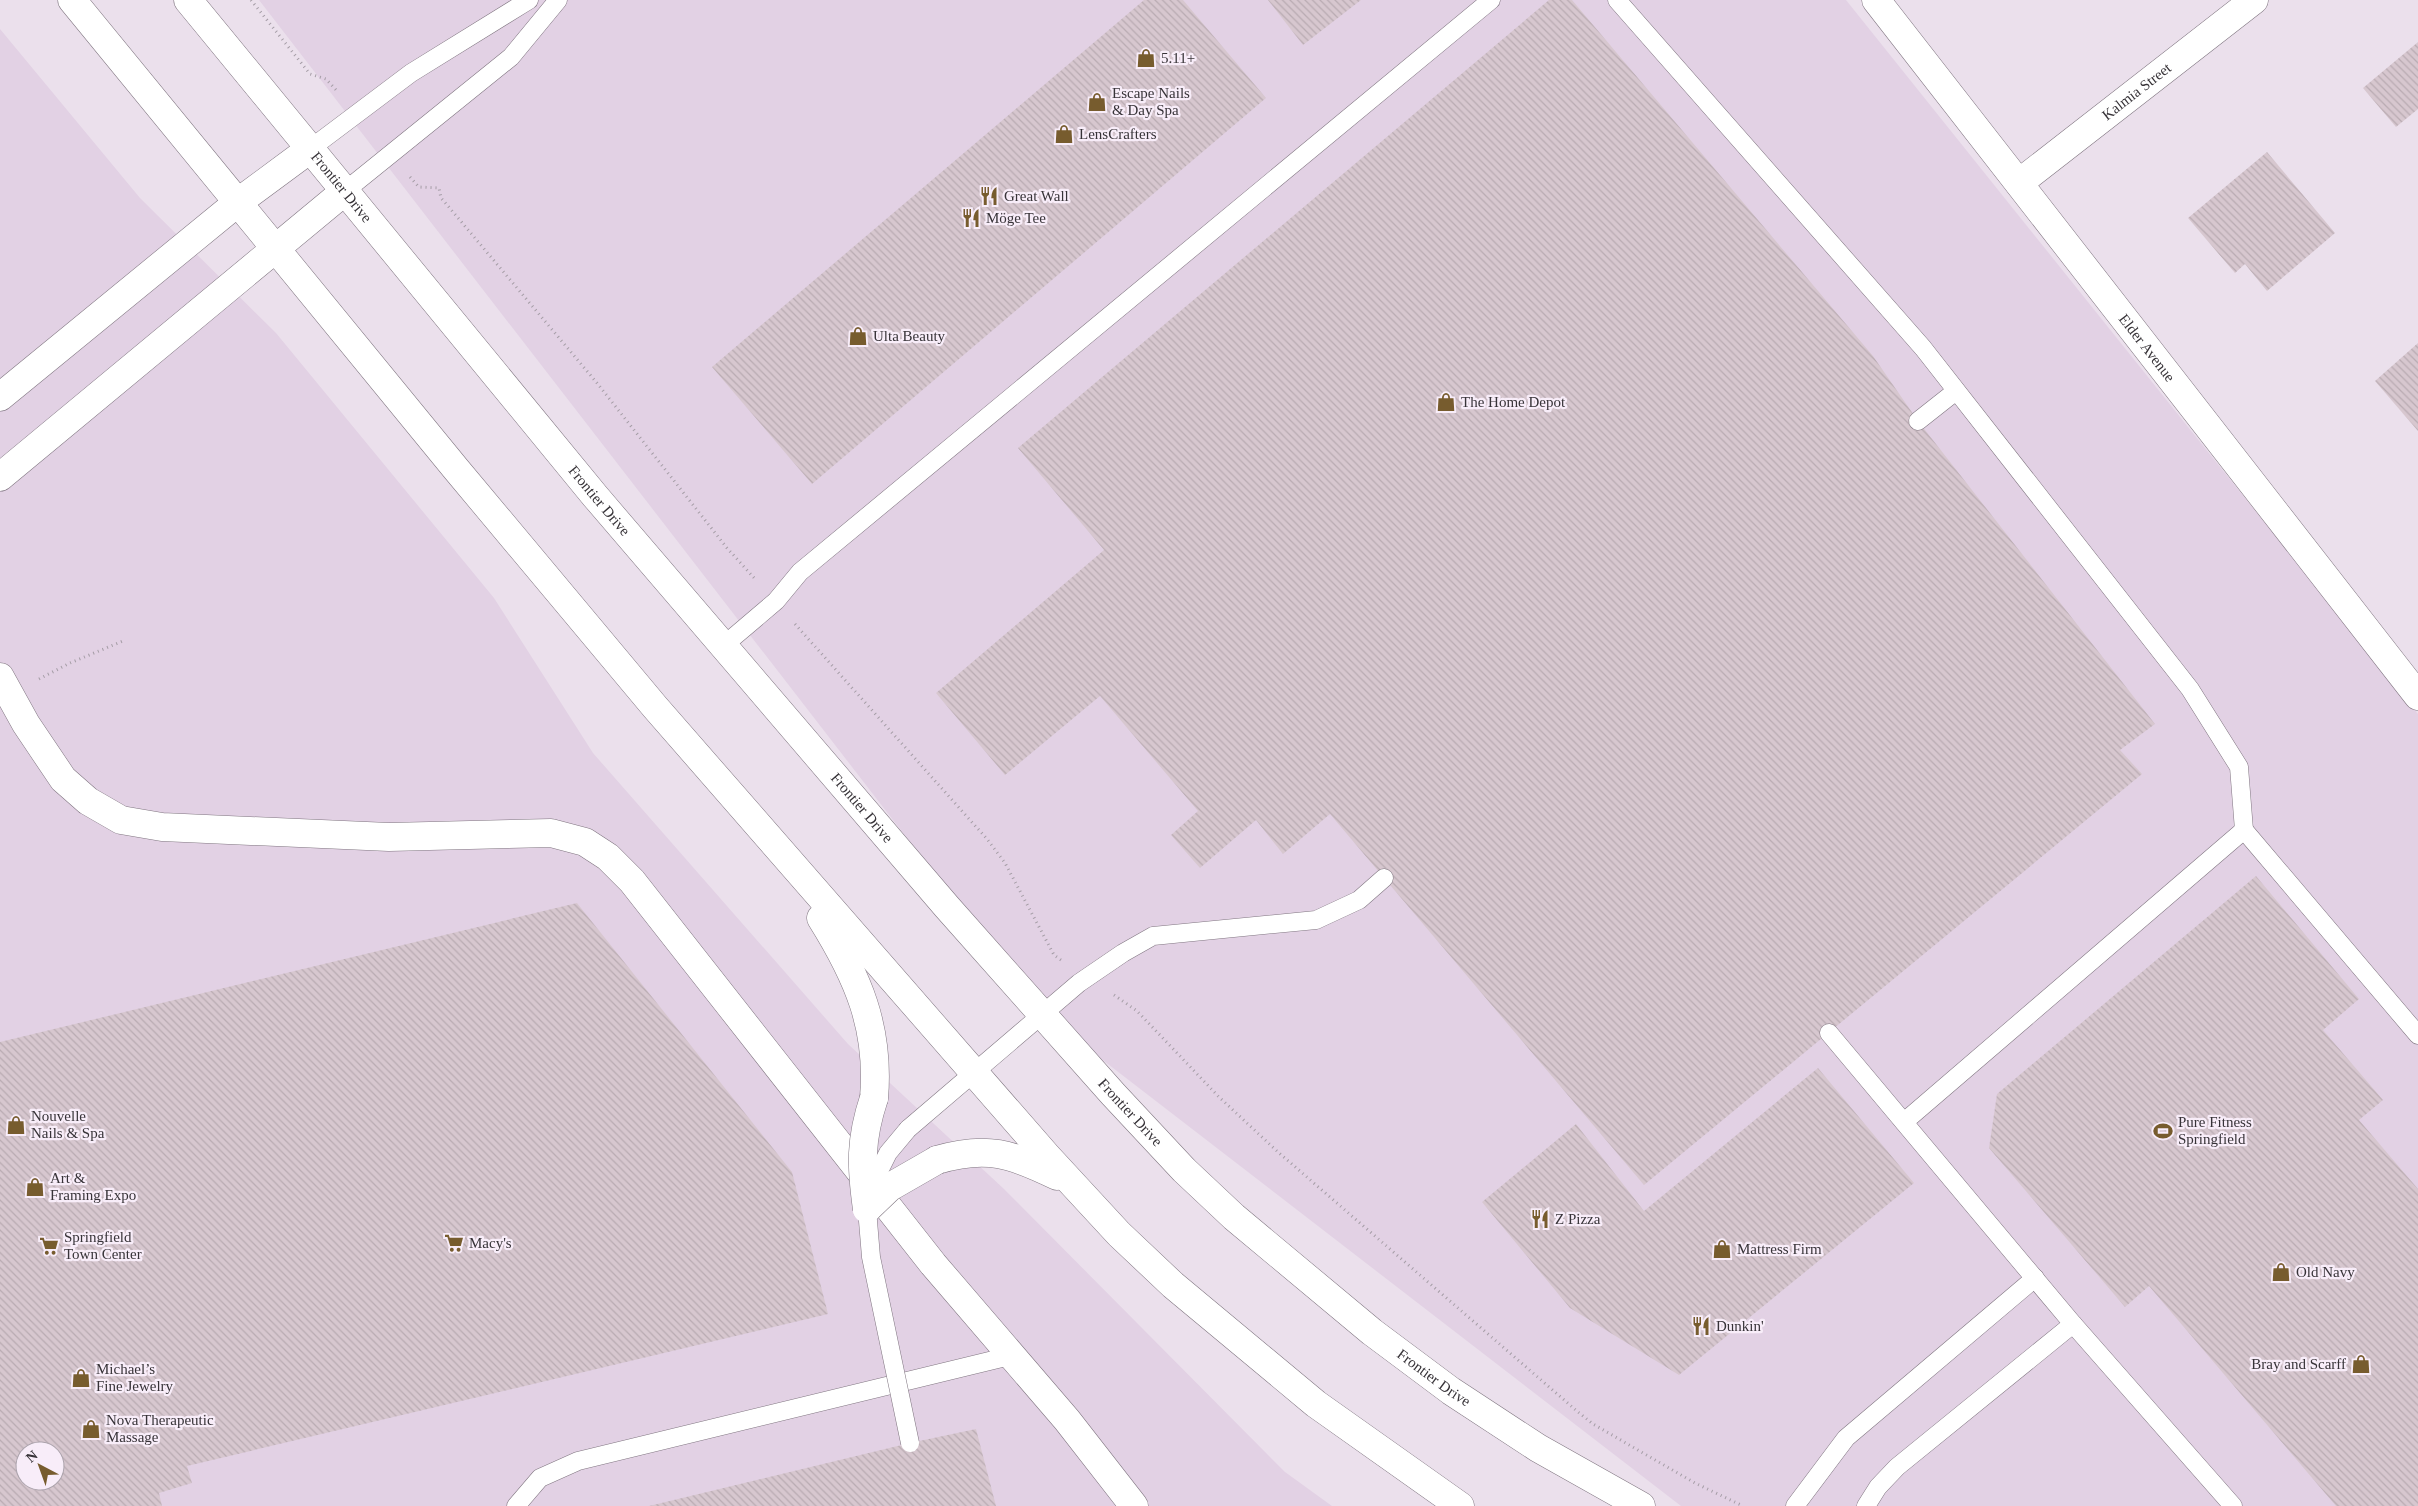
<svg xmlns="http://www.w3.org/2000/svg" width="2418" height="1506" viewBox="0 0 2418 1506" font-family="'Times New Roman',serif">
<defs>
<pattern id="building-back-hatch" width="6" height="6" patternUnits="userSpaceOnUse" patternTransform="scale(1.25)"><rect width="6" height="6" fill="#d7c7cf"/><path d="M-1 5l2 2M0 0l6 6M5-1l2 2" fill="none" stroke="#b9abb2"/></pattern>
</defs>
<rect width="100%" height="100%" fill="#ebe0ec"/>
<g fill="#e2d1e4" fill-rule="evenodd">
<polygon points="259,0 1846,0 2418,714 2418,1506 1681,1506 1043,1014"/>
<path d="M0,29L140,198L276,333L494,598L593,753L848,1044L1004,1189L1285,1472L1332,1506H0ZM25,1451H55V1481H25Z"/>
</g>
<g fill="url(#building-back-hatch)" fill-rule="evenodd">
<polygon points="1144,0 1183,0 1266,98 812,484 712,367"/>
<polygon points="1268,0 1361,0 1303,45"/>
<polygon points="1549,0 1572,0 1873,356 1918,421 2155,724 2120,750 2142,774 1644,1185 1330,814 1283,854 1256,820 1200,868 1171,835 1198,811 1100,696 1005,775 936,693 1104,550 1018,448"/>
<polygon points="2418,42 2418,109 2396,127 2363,88"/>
<polygon points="2267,152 2335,233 2267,291 2245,264 2235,273 2188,218"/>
<polygon points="2418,343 2418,431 2375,381"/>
<polygon points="2256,876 2359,999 2323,1030 2383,1100 2359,1120 2418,1189 2418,1506 2336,1506 2149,1286 2125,1307 1989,1148 1997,1094"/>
<path d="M577,903L792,1172L828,1314L187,1466L192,1483L159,1493L162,1506H0V1042ZM25,1451H55V1481H25Z"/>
<polygon points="1818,1068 1914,1183 1679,1375 1570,1308 1482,1202 1576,1124 1644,1211"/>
<polygon points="976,1429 996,1506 649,1506 910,1443"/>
</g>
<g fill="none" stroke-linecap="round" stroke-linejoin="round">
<g stroke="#807681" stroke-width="19">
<g id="service">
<polyline points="1617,0 1923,348 2190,689 2239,767 2244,830"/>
<polyline points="310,149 411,73 529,0"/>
<polyline points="345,191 511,57 558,0"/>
<polyline points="1918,421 1956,391"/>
<polyline points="723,646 776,601 800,572 1491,0"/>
<polyline points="1829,1033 2073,1324 2233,1506"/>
<polyline points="1904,1122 2244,830 2418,1035"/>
<polyline points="908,1129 1079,983 1123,953 1153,936 1316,920 1359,900 1384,878"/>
<polyline points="516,1506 540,1478 578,1461 1010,1356"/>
<polyline points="1795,1506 1846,1438 2035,1278"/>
<polyline points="1866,1506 1878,1487 1897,1467 2073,1324"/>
</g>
</g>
<g stroke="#807681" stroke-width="29">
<g id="minor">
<path id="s1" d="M1876,0L2418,696"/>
<path id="s2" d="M2019,183L2254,0"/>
<polyline points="0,397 237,203 310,149"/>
<polyline points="0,477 345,191"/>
<polyline points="0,677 26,724 63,779 88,801 121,820 162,827 389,837 551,833 585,842 608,857 632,881 933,1264 1067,1420 1134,1506"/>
</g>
</g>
<g stroke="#807681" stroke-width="29">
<g id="secondary">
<polyline points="72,0 456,469 655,707 1046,1155 1119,1234 1173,1285 1316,1404 1460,1506"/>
<path id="s3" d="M188,0L595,496L947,907L1113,1094L1184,1170L1234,1217L1372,1332L1451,1391L1538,1448L1641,1506"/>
<path d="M821,918C858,977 880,1028 874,1098"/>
<path d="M937,1160C987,1145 1012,1154 1057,1176"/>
</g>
</g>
<g stroke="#a59da6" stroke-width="3" stroke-dasharray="1 4" stroke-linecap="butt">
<polyline points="251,0 310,74 326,79 338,92"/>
<polyline points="410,177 419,187 439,188 441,198 448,206 597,383 727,548 756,580"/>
<polyline points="795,624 987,839 1005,863 1054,955 1061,960"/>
<polyline points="39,679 70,663 123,641"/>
<polyline points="1114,995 1137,1011 1219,1097 1278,1152 1578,1412 1593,1424 1695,1483 1743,1506"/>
</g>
<use href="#service" stroke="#fff" stroke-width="18"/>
<use href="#minor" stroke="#fff" stroke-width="28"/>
<use href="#secondary" stroke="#fff" stroke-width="28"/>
<g stroke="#807681" stroke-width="19" stroke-linecap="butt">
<polyline id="service-bridge" points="908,1129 888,1153 874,1181 867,1209 871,1257 910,1443"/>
</g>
<g stroke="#807681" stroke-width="29" stroke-linecap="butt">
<g id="secondary-bridge">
<path d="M867,1209C861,1166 860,1140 874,1098"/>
<polyline points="867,1209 890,1187 937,1160"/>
</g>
</g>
<use href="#service-bridge" stroke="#fff" stroke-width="18"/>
<use href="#secondary-bridge" stroke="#fff" stroke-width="28"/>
</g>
<defs>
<g id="shop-bare" transform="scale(1.5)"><path d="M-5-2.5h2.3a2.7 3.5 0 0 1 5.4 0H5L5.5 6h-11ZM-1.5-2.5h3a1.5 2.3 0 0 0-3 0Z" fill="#775c2e" stroke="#f8edf9" stroke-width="2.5" paint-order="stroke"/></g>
<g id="restaurant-bare" transform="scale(1.5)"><path d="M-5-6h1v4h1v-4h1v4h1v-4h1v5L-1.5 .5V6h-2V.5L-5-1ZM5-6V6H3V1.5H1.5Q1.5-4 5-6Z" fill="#775c2e" stroke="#f8edf9" stroke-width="2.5" paint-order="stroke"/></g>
<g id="stadium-bare" transform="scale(1.5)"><path d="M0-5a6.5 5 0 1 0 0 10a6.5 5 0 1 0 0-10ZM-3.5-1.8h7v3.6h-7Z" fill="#775c2e" stroke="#f8edf9" stroke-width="2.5" paint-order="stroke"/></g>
<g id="supermarket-bare" transform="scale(1.5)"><path d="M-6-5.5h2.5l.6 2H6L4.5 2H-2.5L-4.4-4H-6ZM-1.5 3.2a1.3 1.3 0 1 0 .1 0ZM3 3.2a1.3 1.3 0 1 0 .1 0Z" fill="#775c2e" stroke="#f8edf9" stroke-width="2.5" paint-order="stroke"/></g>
</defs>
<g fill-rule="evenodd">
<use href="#shop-bare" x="1146" y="58"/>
<use href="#shop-bare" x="1097" y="102"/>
<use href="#shop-bare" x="1064" y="134"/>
<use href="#restaurant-bare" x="989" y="196"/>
<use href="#restaurant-bare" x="971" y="218"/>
<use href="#shop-bare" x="858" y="336"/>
<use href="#shop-bare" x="1446" y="402"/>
<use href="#shop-bare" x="16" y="1125"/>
<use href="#stadium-bare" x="2163" y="1131"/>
<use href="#shop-bare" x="35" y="1187"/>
<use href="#restaurant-bare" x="1540" y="1219"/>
<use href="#supermarket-bare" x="454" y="1243"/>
<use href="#supermarket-bare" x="49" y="1246"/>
<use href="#shop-bare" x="1722" y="1249"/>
<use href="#shop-bare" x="2281" y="1272"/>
<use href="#restaurant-bare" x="1701" y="1326"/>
<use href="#shop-bare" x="2361" y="1364"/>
<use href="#shop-bare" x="81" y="1378"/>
<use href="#shop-bare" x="91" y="1429"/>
</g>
<g text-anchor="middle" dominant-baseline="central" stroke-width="4.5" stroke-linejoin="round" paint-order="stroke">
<g font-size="15" fill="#373338" stroke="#f8edf9" text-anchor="start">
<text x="1161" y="58">5.11+</text>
<text x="1112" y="93">Escape Nails<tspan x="1112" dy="17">&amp; Day Spa</tspan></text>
<text x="1079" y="134">LensCrafters</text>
<text x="1004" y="196">Great Wall</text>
<text x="986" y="218">Möge Tee</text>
<text x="873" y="336">Ulta Beauty</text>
<text x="1461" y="402">The Home Depot</text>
<text x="31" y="1116">Nouvelle<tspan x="31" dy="17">Nails &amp; Spa</tspan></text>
<text x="2178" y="1122">Pure Fitness<tspan x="2178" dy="17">Springfield</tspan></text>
<text x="50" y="1178">Art &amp;<tspan x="50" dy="17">Framing Expo</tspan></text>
<text x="1555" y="1219">Z Pizza</text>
<text x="64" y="1237">Springfield<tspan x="64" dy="17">Town Center</tspan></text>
<text x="469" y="1243">Macy's</text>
<text x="1737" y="1249">Mattress Firm</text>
<text x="2296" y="1272">Old Navy</text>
<text x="1716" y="1326">Dunkin'</text>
<text x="2346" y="1364" text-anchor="end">Bray and Scarff</text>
<text x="96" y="1369">Michael’s<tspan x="96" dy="17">Fine Jewelry</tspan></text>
<text x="106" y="1420">Nova Therapeutic<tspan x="106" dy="17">Massage</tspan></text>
</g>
<g font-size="15" fill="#373338" stroke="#f8edf9">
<text stroke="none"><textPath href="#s2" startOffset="149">Kalmia Street</textPath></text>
<text stroke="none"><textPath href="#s3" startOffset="242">Frontier Drive</textPath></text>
<text stroke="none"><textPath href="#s1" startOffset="441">Elder Avenue</textPath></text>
<text stroke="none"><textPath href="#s3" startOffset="648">Frontier Drive</textPath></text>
<text stroke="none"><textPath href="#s3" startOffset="1052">Frontier Drive</textPath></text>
<text stroke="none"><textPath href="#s3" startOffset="1458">Frontier Drive</textPath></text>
<text stroke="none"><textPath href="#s3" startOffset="1862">Frontier Drive</textPath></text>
</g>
</g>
<g transform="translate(40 1466) rotate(319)"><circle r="24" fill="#f8edf9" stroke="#aba3ac"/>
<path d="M0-4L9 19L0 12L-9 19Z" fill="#775c2e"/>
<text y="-8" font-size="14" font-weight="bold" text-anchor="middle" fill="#373338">N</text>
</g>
</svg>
